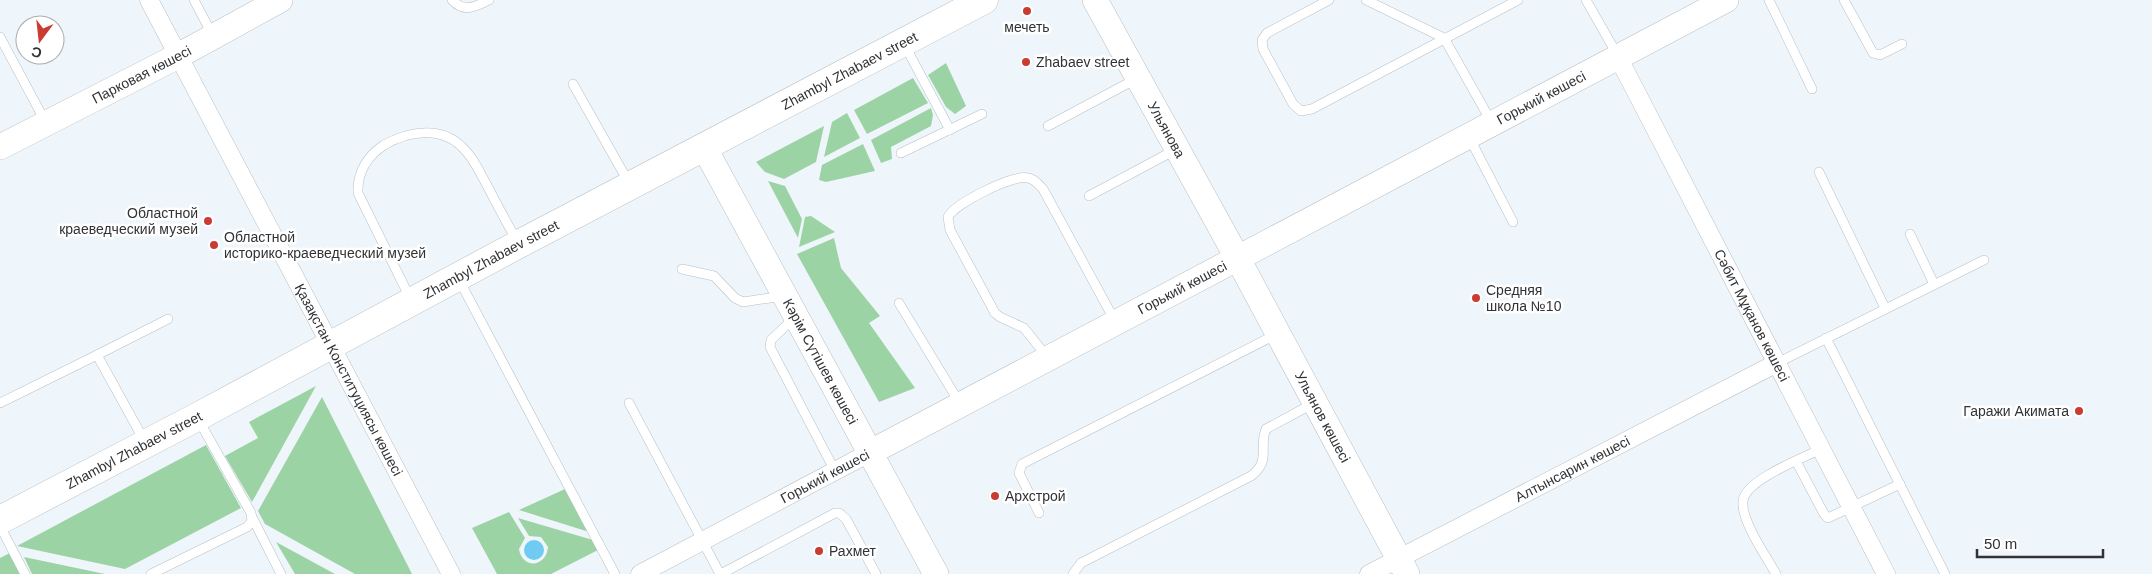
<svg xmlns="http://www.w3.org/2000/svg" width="2152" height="574" viewBox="0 0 2152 574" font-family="Arial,sans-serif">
<rect width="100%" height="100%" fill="#eff6fb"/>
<g fill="#9cd3a5">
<polygon points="946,63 966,106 955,114 946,107 928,75"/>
<polygon points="913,78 928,103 867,134 854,110"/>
<polygon points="931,108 933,115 931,126 891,147 892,159 881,163 871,140"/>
<polygon points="847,113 860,138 824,157 832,122"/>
<polygon points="824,126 816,162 784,179 765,172 756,162"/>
<polygon points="863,144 875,171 826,182 819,180 822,165"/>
<polygon points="768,181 785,186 802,219 798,238"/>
<polygon points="811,216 835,232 799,247 805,217"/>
<polygon points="834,238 841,268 880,316 869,323 915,388 879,402 797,254"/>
<polygon points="316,386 252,502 225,456 258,438 249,422"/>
<polygon points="322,397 412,574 355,574 265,524 258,511"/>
<polygon points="206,445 241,508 125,569 17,546"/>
<polygon points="565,489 589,532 519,510"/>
<path d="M509,512L525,538L519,549C522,569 546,568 548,547L541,537L529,536L518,518L593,540L598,550L551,574H497L472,528Z"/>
<polygon points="276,542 335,574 295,574"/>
<polygon points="10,553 20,574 0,574 0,558"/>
<polygon points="24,557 105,574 32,574"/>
</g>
<circle fill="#70cbf3" cx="534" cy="550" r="10"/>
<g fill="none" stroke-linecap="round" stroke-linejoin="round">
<g stroke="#b8bfc4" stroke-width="10">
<g id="lane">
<polyline points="194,0 213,36"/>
<path d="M452,0C464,13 475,7 489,0"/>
<polyline points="1329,0 1267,33 1262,40 1263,49 1293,104 1301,111 1312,109 1518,0"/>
<polyline points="1366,0 1444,38 1492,123"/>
<polyline points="1586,0 1618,56"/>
<polyline points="1769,0 1812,89"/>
<polyline points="1844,0 1873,53 1880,55 1902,44"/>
<polyline points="0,37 46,123"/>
<polyline points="904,44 950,130"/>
<polyline points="573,84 629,183"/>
<polyline points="1048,126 1136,79"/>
<polyline points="1469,137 1513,222"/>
<polyline points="901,153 982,114"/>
<polyline points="1819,172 1885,308"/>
<polyline points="1089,196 1175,150"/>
<polyline points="1910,234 1934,284"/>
<polyline points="682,269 714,276 735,298 743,302 782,296"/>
<polyline points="458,278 615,574"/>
<path d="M411,300L358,193C357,173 367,156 384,145C408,131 441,126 462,147C474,158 481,175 489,189C498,207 508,225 518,243"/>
<polyline points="899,303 959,402"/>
<polyline points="794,318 771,340 770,347 835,471"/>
<polyline points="1826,338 1945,574"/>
<polyline points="97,355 168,319"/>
<path d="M1048,358L1024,328L1000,317L995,313L950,230L948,217C954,204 1013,174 1028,178C1035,179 1039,185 1043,189L1115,321"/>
<polyline points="1777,363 1984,260"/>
<polyline points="0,403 97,355 145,442"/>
<polyline points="629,403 720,574"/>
<polyline points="1796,461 1824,514 1828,518 1900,484"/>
<polyline points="1039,513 1019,473 1022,464 1277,334"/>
<polyline points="252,517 281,574"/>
<polyline points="0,526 25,574"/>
<polyline points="151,574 247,527 252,521 251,513 198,419"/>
<polyline points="721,574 835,513 839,513 846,519 876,574"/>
<path d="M1073,574L1081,563L1251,476C1272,460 1258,447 1266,429L1314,403"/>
<path d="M1776,574C1766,556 1741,521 1743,501C1745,480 1803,458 1821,449"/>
</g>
</g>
<g stroke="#b8bfc4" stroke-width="19">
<g id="street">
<path id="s1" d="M149,0L451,574"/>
<path id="s2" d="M1618,57L1886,574"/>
<path id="s3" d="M640,574L871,452"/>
<path id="s4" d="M1369,574L1777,363"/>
</g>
</g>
<g stroke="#b8bfc4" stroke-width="26">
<g id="secondary">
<path id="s5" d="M1095,0L1238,259L1407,574"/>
<path id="s6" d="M0,147L178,56L280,0"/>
<path id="s7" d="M704,147L936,574"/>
<path id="s8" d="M871,452L1726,0"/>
</g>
</g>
<g stroke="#b8bfc4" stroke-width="29">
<g id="primary">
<path id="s9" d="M0,520L197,417L519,244L984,0"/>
</g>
</g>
<use href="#lane" stroke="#fff" stroke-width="9"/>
<use href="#street" stroke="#fff" stroke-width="18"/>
<use href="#secondary" stroke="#fff" stroke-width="25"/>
<use href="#primary" stroke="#fff" stroke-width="28"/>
</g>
<g fill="#ca3c32" stroke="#fff" stroke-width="2">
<circle cx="1027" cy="11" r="5"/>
<circle cx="1026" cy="62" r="5"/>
<circle cx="208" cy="221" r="5"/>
<circle cx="214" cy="245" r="5"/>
<circle cx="1476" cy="298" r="5"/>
<circle cx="2079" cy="411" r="5"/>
<circle cx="995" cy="496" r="5"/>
<circle cx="819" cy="551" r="5"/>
</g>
<g text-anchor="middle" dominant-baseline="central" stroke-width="5" stroke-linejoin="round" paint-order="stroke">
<g font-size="14" fill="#303235" stroke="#fff" text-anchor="start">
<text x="1027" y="27" text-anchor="middle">мечеть</text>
<text x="1036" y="62">Zhabaev street</text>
<text x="198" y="213" text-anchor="end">Областной<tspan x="198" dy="16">краеведческий музей</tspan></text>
<text x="224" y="237">Oбластной<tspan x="224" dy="16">историко-краеведческий музей</tspan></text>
<text x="1486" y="290">Средняя<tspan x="1486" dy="16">школа №10</tspan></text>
<text x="2069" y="411" text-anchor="end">Гаражи Акимата</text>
<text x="1005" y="496">Архстрой</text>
<text x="829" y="551">Рахмет</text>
</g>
<g font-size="14" fill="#303235" stroke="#fff">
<text stroke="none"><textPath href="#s9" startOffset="961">Zhambyl Zhabaev street</textPath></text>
<text stroke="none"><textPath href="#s6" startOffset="159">Парковая көшесі</textPath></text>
<text stroke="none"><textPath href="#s8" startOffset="758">Горький көшесі</textPath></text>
<text stroke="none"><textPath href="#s5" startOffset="148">Ульянова</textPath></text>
<text stroke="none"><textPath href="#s9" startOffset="556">Zhambyl Zhabaev street</textPath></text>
<text stroke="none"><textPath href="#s8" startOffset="352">Горький көшесі</textPath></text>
<text stroke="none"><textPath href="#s2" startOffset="291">Сәбит Мұқанов көшесі</textPath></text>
<text stroke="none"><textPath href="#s7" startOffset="244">Кәрім Сүтішев көшесі</textPath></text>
<text stroke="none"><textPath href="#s1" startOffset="429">Қазақстан Конституциясы көшесі</textPath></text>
<text stroke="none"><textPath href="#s5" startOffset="475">Ульянов көшесі</textPath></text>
<text stroke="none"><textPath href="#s9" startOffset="151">Zhambyl Zhabaev street</textPath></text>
<text stroke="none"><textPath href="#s4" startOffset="229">Алтынсарин көшесі</textPath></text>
<text stroke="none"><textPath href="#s3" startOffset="209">Горький көшесі</textPath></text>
</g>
</g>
<g transform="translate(40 40) rotate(195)"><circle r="24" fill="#ffffff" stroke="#acadae"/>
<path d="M0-4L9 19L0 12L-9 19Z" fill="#ca3c32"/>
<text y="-8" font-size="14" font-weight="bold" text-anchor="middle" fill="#303235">С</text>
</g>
<path d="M1977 549v8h126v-8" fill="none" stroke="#303235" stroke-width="2.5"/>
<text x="1984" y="549" font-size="15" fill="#303235" stroke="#ffffff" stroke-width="4" paint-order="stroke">50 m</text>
</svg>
